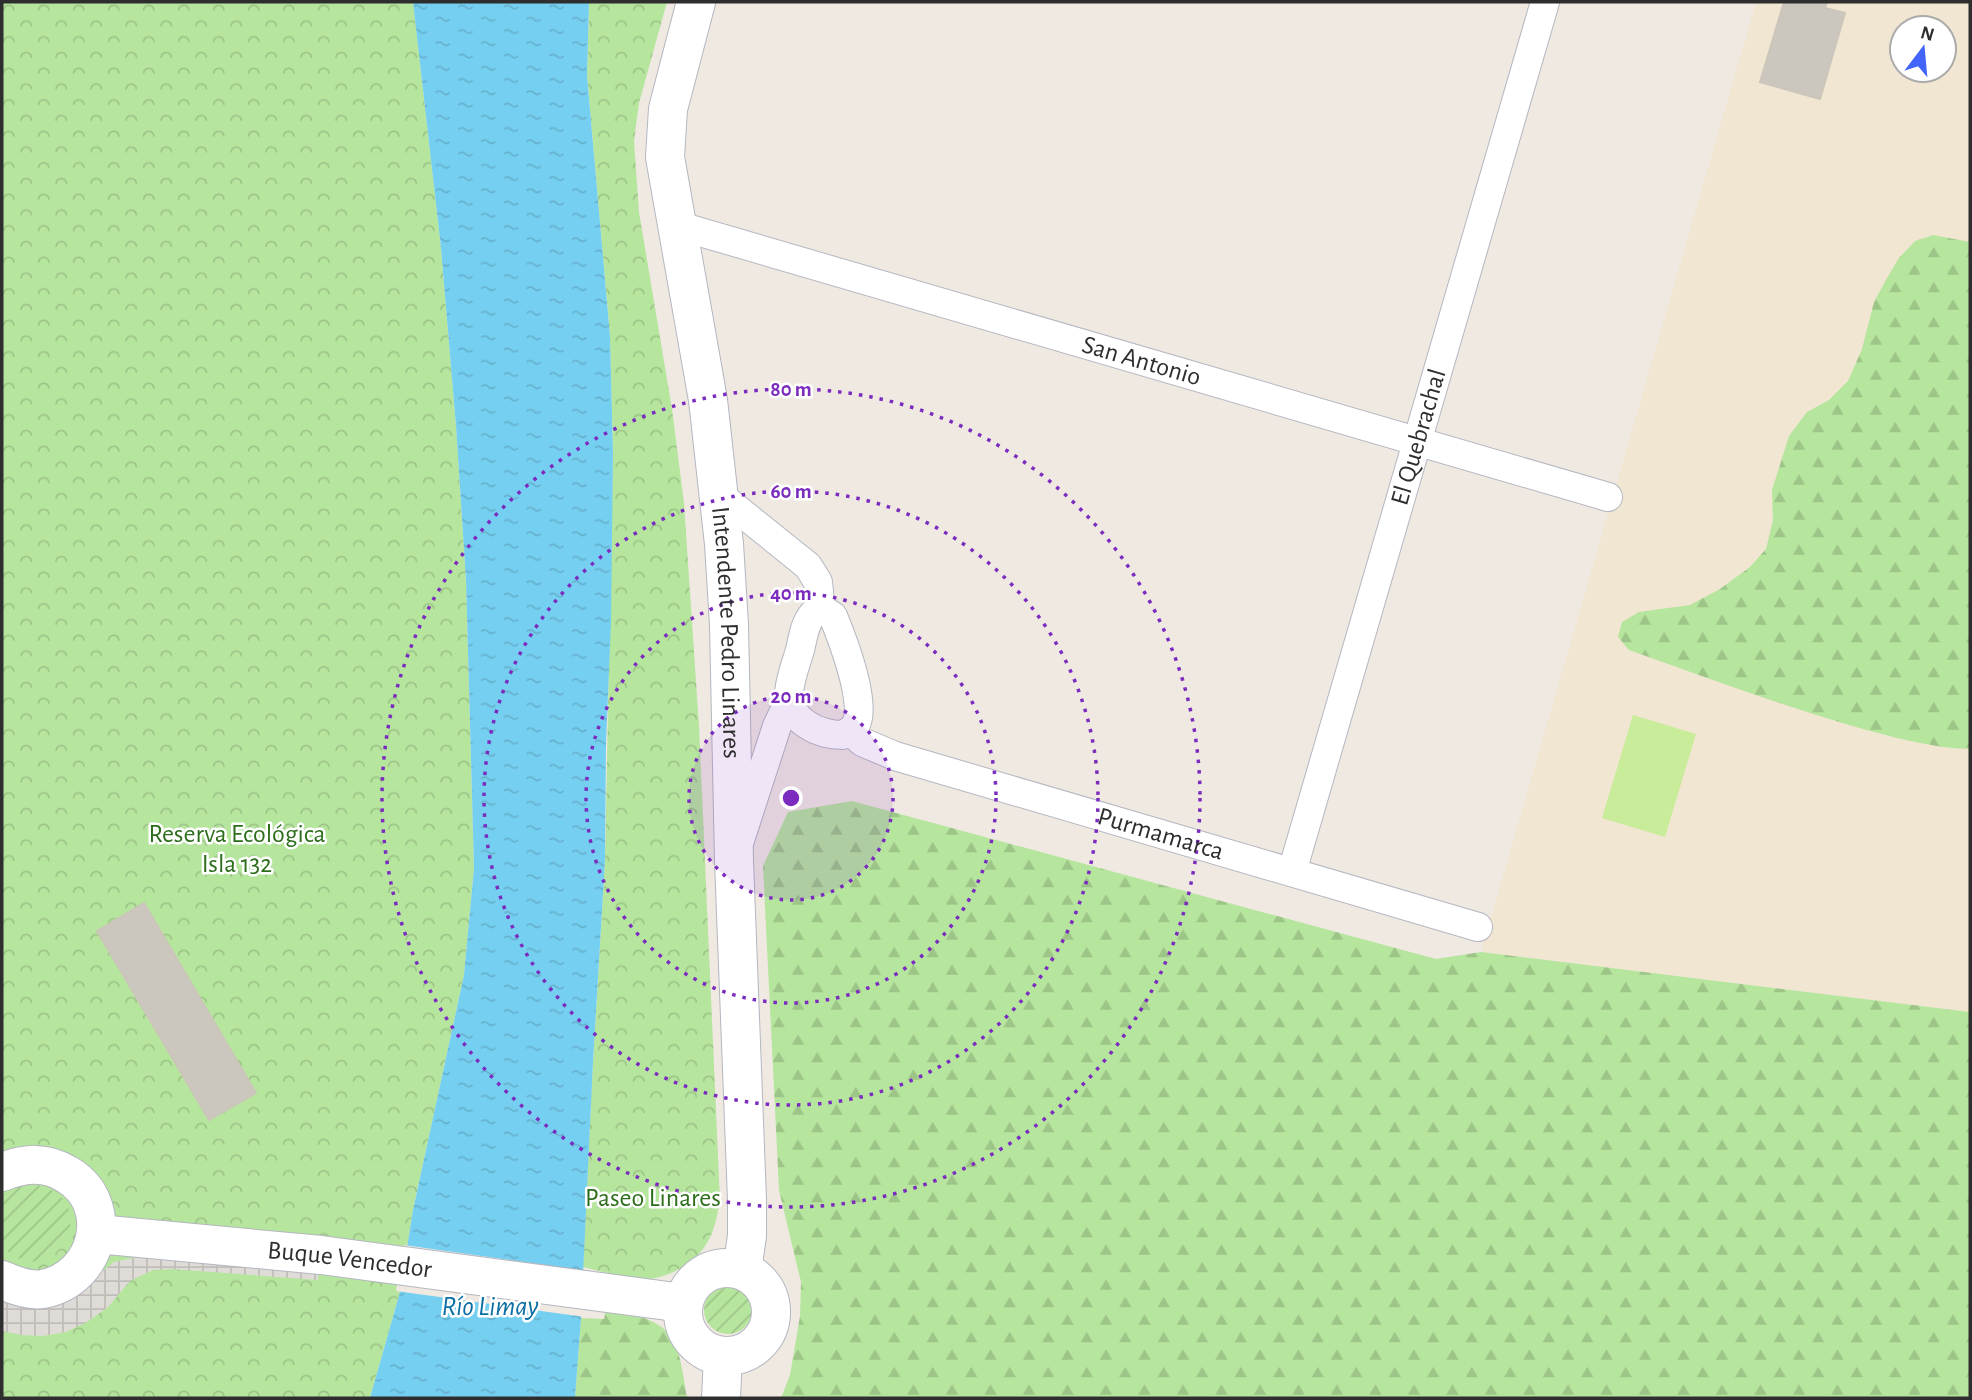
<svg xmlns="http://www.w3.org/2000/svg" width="1972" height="1400" viewBox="0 0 1972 1400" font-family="'Alegreya Sans',sans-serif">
<defs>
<pattern id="forest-firs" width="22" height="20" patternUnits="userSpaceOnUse" patternTransform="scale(1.75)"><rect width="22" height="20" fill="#b6e59e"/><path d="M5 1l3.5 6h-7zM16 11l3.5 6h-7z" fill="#9dc588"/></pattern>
<pattern id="park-crowns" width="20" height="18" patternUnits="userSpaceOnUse" patternTransform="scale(1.75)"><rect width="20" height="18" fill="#b6e59e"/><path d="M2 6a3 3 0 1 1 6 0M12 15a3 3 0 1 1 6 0" fill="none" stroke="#9dc588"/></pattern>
<pattern id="garden-furrows" width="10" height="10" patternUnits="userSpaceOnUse" patternTransform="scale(1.75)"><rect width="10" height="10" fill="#b6e59e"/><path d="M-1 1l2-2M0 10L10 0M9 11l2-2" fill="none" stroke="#9dc588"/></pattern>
<pattern id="plaza-grid" width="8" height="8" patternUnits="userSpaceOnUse" patternTransform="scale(1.75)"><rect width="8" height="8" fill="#dfdcd8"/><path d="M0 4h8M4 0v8" fill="none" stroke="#c0bdba"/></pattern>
<pattern id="water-ripples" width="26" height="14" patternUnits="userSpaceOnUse" patternTransform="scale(1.75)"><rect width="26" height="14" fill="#75cff0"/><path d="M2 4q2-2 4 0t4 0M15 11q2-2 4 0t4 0" fill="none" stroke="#66b2ce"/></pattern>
</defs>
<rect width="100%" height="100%" fill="#efe9e1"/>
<path fill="#f0e6d1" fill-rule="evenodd" d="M1756,2H1970V1012L1481,952ZM1902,28H1944V70H1902Z"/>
<g fill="url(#forest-firs)">
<path d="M1933,235L1970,242V749C1929,748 1889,736 1849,725C1774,703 1702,676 1629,650L1618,637L1622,622L1639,612L1690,605L1720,589L1750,567L1766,549L1773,520L1772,490L1789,436L1807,412L1829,400L1848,381L1862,349L1874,302L1887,278L1899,258L1915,241Z"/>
<polygon points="852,801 1436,959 1481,952 1970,1012 1970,1398 781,1398 790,1375 800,1316 801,1282 779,1190 763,866 788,812"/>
<path d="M606,1308C674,1323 677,1330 687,1398H575L581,1318L604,1319Z"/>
</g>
<g fill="url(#park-crowns)">
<polygon points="2,2 413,2 441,248 456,426 466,580 474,868 464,975 413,1210 400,1292 370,1398 2,1398"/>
<path d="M589,2H667L639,103L634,141L639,212L672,409L684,503L699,726L720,1201C717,1215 715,1230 707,1243C696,1263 666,1280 643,1279C623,1278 603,1272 583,1267L593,1062L605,860L613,454L610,336L587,76Z"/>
</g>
<g fill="url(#garden-furrows)">
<path d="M30,1184C111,1193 54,1301 2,1246V1200L17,1187Z"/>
<circle cx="728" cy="1310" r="24"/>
</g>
<polygon fill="#c9ec9a" points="1633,715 1696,734 1665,837 1602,818"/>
<polygon fill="url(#plaza-grid)" points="139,1257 319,1268 318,1280 172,1269 153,1270 130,1281 108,1307 87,1322 66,1332 43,1336 21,1335 2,1331 2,1300 91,1281 114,1262"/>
<polygon fill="url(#water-ripples)" points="413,2 589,2 587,76 610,336 613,454 611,623 606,744 605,860 593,1062 581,1318 575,1398 370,1398 400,1292 413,1210 464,975 474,868 466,580 456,426 441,248"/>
<polygon fill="#efe9e1" points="404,1245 587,1271 585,1317 396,1291"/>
<g fill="#cbc7bf" stroke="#cbc5ba" stroke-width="2">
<polygon points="1784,2 1827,2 1825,8 1845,13 1820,99 1760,82"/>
<polygon points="144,903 256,1093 209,1120 97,931"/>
</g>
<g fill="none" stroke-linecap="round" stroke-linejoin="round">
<g stroke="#b4b7c1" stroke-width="30">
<g id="street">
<path id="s1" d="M676,225L1608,497"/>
<polyline points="721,496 808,566 818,582 821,610"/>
<path d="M816,611H825L833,616C842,638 867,703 856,724C853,730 848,732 843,735C819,735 788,721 789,693C790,678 796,664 800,650C803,637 805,620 816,611Z"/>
<path id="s2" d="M850,731L862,742L895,756L1478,927"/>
<polyline points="740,840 777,726 789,701"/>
<path id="s3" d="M1292,872L1545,2"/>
</g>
</g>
<g stroke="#b4b7c1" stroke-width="40">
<g id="secondary">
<path id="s4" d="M696,2L668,109L665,157L708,400L724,544L729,625L734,861L747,1200V1236L742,1270"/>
<path d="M2,1172C25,1163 46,1161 68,1175C117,1205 98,1279 43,1289C29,1291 15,1286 2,1280"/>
<path id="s5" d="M97,1234L321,1255L683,1303"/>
<circle cx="727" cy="1312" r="44"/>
<polyline points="721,1398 723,1356"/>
</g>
</g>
<use href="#street" stroke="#fff" stroke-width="28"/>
<use href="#secondary" stroke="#fff" stroke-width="38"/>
</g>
<circle cx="791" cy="798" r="102" fill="#7b2cbf" fill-opacity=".12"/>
<g fill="none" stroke="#7b2cbf" stroke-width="3.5" stroke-dasharray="3.5 7">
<circle cx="791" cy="798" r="102"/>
<circle cx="791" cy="798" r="205"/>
<circle cx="791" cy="798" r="307"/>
<circle cx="791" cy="798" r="409"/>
</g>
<g text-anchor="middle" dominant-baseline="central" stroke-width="5" stroke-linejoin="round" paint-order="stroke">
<g font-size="26" fill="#2e2e2e" stroke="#fff">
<text stroke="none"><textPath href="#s1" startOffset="485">San Antonio</textPath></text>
<text stroke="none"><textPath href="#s3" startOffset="453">El Quebrachal</textPath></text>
<text stroke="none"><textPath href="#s4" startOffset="639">Intendente Pedro Linares</textPath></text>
<text stroke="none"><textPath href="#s2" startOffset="329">Purmamarca</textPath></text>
<text stroke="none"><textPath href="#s5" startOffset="254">Buque Vencedor</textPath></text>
</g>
<g font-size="26" fill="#2c6e1b" stroke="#fff">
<text x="237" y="834">Reserva Ecológica<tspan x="237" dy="30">Isla 132</tspan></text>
<text x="653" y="1198">Paseo Linares</text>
</g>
<g font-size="28" font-style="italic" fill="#0d6fa3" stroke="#fff">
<text x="490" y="1307">Río Limay</text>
</g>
</g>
<circle cx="791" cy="798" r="10" fill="#7b2cbf" stroke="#fff" stroke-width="3.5"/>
<g font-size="21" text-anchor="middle" font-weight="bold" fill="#7b2cbf" stroke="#fff" stroke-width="5" stroke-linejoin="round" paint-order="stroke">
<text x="791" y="396">80 m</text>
<text x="791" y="498">60 m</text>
<text x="791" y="600">40 m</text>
<text x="791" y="703">20 m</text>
</g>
<rect width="1972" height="1400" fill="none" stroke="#2e2e2e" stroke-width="7"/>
<g transform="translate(1923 49) rotate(16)"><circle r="33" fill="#ffffff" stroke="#ababab" stroke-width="2"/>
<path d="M0-5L12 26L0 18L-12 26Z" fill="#4264fb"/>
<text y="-10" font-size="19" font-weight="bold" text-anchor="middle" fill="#2e2e2e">N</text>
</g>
</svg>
